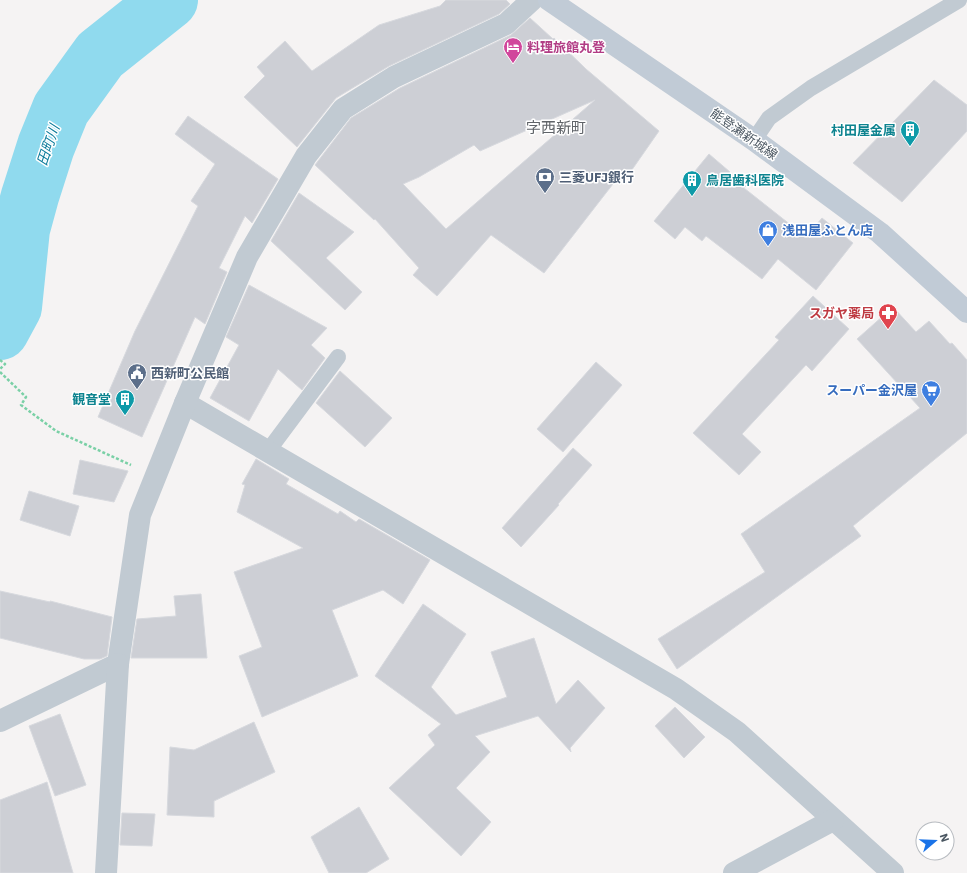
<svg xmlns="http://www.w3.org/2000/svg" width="967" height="873" viewBox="0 0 967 873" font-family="'IBM Plex Sans','Noto Sans JP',sans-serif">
<rect width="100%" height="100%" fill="#f5f3f3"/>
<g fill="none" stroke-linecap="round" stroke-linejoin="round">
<polyline stroke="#90daee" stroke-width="58" points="0,331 13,307 21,229 30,196 46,146 61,109 100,55 169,0"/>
</g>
<g fill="#cdcfd5" stroke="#d7d9de" fill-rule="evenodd">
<polygon points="446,0 506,0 510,4 499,14 389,66 336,98 297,147 244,97 265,76 257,67 285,41 312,71 379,25 440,6"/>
<path d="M530,18L553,39L554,38L586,69L659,131L629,174L623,171L544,273L491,235L437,296L413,275L419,268L375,219L374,220L315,165L351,118L400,88L511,35ZM595,100L446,229L403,184L419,177L474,145L480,151Z"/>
<polygon points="934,80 967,105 967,131 902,202 853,163"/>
<polygon points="188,116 278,179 252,223 245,216 219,268 227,272 205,324 195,317 142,437 98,417 135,331 198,206 191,201 215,164 175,134"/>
<polygon points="709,154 730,172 729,173 746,186 744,188 806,237 822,218 853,243 816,290 778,259 762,279 706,236 702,241 685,227 675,239 654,221"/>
<polygon points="299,193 354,232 326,258 362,292 345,310 271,241"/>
<polygon points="249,285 327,328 311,345 325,358 302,390 278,369 249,421 210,398 239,345 226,337"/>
<polygon points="813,296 849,329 812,371 806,365 742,434 761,452 739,475 693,433 779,340 775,337"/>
<polygon points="893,307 916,332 929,321 950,344 952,343 967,360 967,433 853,526 861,536 677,669 658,639 765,572 741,534 920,408 857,339"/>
<polygon points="596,362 622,385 563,452 537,429"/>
<polygon points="340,371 392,418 365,447 316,403"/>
<polygon points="573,448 592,465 558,504 559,505 521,547 502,528"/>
<polygon points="256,459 289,479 286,484 338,514 340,511 356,522 359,519 430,560 403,604 383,590 332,610 358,676 262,717 239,656 262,647 234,572 303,548 237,512 245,485 242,484"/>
<polygon points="80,460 128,471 114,502 73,494"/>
<polygon points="29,491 79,506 70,536 20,520"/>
<polygon points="0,591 50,602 50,601 112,617 107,656 100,659 84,659 0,638"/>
<polygon points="201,594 207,658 131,658 137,619 176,616 174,596"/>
<polygon points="423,604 466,634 431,687 456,715 507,697 491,652 534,638 556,704 578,680 605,708 570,748 571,752 538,716 475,736 490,752 456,788 491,822 461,856 389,788 435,745 428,735 441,724 375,676"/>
<polygon points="675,707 705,737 684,758 655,726"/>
<polygon points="60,714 86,785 55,796 29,726"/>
<polygon points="254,722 275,772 214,801 214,817 167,815 170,747 194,750"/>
<polygon points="47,782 73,873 0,873 0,800"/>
<polygon points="359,807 389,859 366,873 329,873 311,837"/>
<polygon points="122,813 155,814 152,846 120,845"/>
</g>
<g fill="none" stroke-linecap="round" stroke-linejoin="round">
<g stroke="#7ad0a6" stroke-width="2.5" stroke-dasharray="3 2" stroke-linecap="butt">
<polyline points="0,360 5,364 0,369"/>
<polyline points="0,372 26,397 21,405 56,431 131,465"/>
</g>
<g stroke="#c1cad2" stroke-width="16">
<polyline points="754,140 769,118 811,88 959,0"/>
<polyline points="268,451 338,357"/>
</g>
<g stroke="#c1cad2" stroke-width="22">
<polyline points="185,403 676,689 737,732 893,873"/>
<polyline points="0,721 118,664 140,515 185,403 247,257 306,156 343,109 394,77 506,24 532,0"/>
<polyline points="106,873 118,664"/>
<polyline points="734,873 833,820"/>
</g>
<polyline stroke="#c1cbd6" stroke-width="22" points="549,0 754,140 880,233 967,312"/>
</g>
<defs>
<g id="hotel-pin" transform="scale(1)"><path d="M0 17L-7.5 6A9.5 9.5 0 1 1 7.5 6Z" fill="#d1479c" stroke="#fff"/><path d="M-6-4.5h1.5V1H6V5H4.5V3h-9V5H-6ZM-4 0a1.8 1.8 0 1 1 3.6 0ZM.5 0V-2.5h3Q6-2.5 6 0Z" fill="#fff"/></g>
<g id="building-pin" transform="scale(1)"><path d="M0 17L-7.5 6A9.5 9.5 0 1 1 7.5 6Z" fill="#0f9aa8" stroke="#fff"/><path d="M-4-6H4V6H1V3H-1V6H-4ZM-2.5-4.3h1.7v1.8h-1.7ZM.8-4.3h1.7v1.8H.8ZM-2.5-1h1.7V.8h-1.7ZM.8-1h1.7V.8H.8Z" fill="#fff"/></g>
<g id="bank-pin" transform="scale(1)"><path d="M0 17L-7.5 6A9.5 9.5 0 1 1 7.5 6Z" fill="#5c6f8a" stroke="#fff"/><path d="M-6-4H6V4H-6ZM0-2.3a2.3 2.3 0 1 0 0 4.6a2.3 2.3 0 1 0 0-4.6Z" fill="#fff"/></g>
<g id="shop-pin" transform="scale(1)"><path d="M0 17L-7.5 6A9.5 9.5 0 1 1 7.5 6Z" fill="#3f7fe0" stroke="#fff"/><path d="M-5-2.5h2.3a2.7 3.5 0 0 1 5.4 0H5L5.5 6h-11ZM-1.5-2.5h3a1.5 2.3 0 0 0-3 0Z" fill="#fff"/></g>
<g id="pharmacy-pin" transform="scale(1)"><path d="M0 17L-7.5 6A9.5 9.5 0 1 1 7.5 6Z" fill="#e0444e" stroke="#fff"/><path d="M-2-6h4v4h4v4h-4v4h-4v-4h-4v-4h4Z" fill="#fff"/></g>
<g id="civic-pin" transform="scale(1)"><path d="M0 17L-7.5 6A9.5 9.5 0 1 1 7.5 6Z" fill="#5c6f8a" stroke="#fff"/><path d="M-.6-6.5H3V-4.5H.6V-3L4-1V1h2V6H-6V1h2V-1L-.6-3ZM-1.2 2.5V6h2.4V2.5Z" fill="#fff"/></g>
<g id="supermarket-pin" transform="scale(1)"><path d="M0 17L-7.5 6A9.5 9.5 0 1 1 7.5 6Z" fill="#3f7fe0" stroke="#fff"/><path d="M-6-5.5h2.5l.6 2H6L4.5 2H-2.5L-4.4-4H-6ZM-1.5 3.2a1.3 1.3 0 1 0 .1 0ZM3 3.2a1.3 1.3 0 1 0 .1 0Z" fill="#fff"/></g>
</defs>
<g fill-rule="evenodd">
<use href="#hotel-pin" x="513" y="47"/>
<use href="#building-pin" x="910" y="130"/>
<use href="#bank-pin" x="545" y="177"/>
<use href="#building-pin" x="692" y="180"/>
<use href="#shop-pin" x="768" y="230"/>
<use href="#pharmacy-pin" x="888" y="313"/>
<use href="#civic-pin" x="137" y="373"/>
<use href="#supermarket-pin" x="931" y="390"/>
<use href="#building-pin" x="125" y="399"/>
</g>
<g text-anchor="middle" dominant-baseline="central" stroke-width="3" stroke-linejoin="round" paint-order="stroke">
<g font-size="13" font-weight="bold" fill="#b23c85" stroke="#fff" text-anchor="start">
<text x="527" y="47">料理旅館丸登</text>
</g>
<g font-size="13" font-weight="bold" fill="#0d838f" stroke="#fff" text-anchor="end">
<text x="896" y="130">村田屋金属</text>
<text x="706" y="180" text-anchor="start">鳥居歯科医院</text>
<text x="111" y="399">観音堂</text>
</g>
<g font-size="13" fill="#4a5661" stroke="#fff">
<text transform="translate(744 134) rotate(35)">能登瀬新城線</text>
</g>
<g font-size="13" font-weight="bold" fill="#4e5e75" stroke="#fff" text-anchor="start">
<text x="559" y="177">三菱UFJ銀行</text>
<text x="151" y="373">西新町公民館</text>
</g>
<g font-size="13" font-weight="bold" fill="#366cbe" stroke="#fff" text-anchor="start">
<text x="782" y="230">浅田屋ふとん店</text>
<text x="917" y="390" text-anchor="end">スーパー金沢屋</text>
</g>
<g font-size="13" font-weight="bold" fill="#be3a42" stroke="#fff" text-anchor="end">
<text x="874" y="313">スガヤ薬局</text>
</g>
<g font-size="14" font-style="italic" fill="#0c7c9b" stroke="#fff">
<text transform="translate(48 145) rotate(-71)">田町川</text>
</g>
<g font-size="15" fill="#5f6368" stroke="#fff">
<text x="556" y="127">字西新町</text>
</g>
</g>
<g transform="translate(935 841) rotate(71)"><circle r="19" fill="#ffffff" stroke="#b7bbc0"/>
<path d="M0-3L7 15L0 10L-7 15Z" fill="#1a73e8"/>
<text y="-6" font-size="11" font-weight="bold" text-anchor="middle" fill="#4a5661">N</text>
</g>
</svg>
